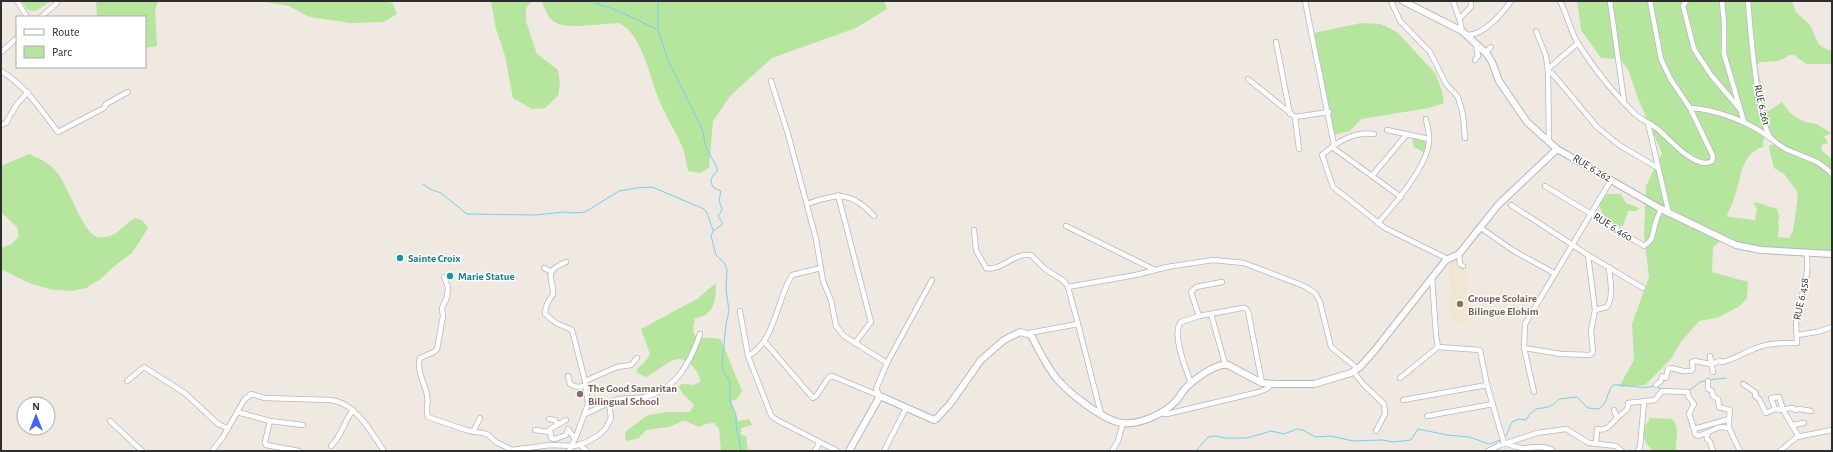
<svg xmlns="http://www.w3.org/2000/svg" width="1833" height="452" viewBox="0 0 1833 452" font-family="'Alegreya Sans',sans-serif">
<rect width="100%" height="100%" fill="#efe9e1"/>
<polygon fill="#f0e6d1" points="1460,257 1467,273 1468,323 1452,324 1449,264"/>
<g fill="#b6e59e" fill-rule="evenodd">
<polygon points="21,1 51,1 36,11 28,10"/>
<polygon points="96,1 158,1 155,11 157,46 145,48 145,17 97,17"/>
<polygon points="260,1 388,1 393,4 397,14 384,22 351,23 310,17 289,6"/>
<path d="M491,1H884L887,9L856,28L772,58L731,95L713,121L709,168L700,173L688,171C686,162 685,152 681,144C674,128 664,114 658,97C649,75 642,34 619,23C602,23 566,31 553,21C547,17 545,8 542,2L532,1L526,8V21L537,54L558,70L560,84L558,96L545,108L532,109L513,98L505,56L496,29Z"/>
<path d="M1577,1H1792L1796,12L1810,25L1818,43L1822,47L1832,51V64H1806L1794,55H1789C1781,62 1770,62 1760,62L1757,65L1767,112L1782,102L1790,113L1799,119L1805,122L1816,124L1830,132V134L1824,136L1828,143L1822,145L1821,150L1832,159V254L1761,250L1723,239L1713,247L1712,272L1748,282L1747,298L1740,306L1719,317L1699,321L1681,342L1671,359L1645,385L1619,387L1634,360L1632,324L1649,277L1644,235L1646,186L1662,153L1637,96L1628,69L1619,59L1601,58L1581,30ZM1764,136L1777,144L1770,145L1769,148L1774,168L1784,174L1796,190L1798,196L1793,231L1789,238L1778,237L1779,227L1778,223L1779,216L1777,209L1755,202L1754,204L1757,208L1755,220L1728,217L1727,215C1730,208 1734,200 1736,192C1742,174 1742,153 1763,147Z"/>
<polygon points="1361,23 1381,24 1397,32 1435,73 1442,91 1444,103 1429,108 1361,119 1350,131 1334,135 1322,72 1316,54 1314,33"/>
<polygon points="1413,137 1428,143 1425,153 1414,147 1412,138"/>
<path d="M29,154C38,158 48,162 55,170C68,184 82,232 97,237C100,238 107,237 110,236C119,233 126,223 135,218L142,220L148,228L132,253L113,267L102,278L86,288L72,291L53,290L29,283L1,269V248L12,244L19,236L17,227L1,212V166Z"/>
<path d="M1607,194H1621L1626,203L1639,208L1637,211H1628L1623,226C1611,227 1600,214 1599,203Z"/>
<path d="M716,283C716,298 715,316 695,318C688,345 703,335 720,339L722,342L742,391L737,399L731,401L738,421L749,419L752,425L741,428V435L746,436L748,451H721L719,428L714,423L706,424L699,427L686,421H682L669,427L646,430L639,438L628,441L625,439L626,431L648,415L668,412H690L694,405L683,394L679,387L681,384L693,385L700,382C700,376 697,372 693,367C677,347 662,370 646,377L636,372C639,365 647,362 650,354L641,329L697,299Z"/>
<path d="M1650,418L1672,419C1681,429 1675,439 1676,451H1653C1641,438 1641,433 1650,418Z"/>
</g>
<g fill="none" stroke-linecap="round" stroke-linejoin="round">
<g stroke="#75cff0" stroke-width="1">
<path d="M658,1V30L668,60L703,131L705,145L717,168V171C712,177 708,180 714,188L721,191L719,200L722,210L718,216L723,224L713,231L711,236L716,255L725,264L727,270L726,289L729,311L726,324L722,364L723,371L730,381V401L736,415V425L741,451"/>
<polyline points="595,3 619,11 658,30"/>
<polyline points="423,184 430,189 441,193 467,214 536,215 564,212 573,213 585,212 619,191 636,188 652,187 704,209 707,213 713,230"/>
<polyline points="1708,380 1726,378"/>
<polyline points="1657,387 1663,390"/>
<polyline points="1690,390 1700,382 1705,381"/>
<path d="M1504,438L1506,436L1512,422L1519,419L1526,420L1530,414L1536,409L1548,407L1554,404L1559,399L1577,397L1588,408L1598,409C1609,404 1606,392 1613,385C1627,384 1642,390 1654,386"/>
<polyline points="1196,451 1208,437 1216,436 1224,438 1247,438 1271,431 1284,434 1297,429 1303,430 1315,437 1331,436 1353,441 1382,440 1393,442 1411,440 1418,429 1447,435 1469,437 1489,444 1501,440"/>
</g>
<g stroke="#b4b7c1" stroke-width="6">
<g id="minor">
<polyline points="17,1 27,17"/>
<polyline points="1305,1 1334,145"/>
<polyline points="1391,1 1400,21 1430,52 1446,84 1458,97 1463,115 1465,138"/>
<polyline points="1453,1 1460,21 1462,31"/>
<path d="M1560,1C1568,16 1571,35 1581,48C1596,71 1615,95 1635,114C1643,121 1653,124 1660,131C1670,140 1697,171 1712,161L1713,156L1690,108"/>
<polyline points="1610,1 1624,101"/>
<path d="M1650,1L1661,59L1671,80L1690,108C1715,109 1750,122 1770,138"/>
<polyline points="1686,1 1683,6 1694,49 1711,75 1739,108"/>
<polyline points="1722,1 1724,22 1724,54 1744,122"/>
<path d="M1748,1C1750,25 1757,125 1772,139C1784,151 1800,154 1815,161C1821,164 1827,169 1832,174"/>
<polyline points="41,17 57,3"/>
<polyline points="1459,19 1471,7 1471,4"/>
<polyline points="1536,31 1546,56 1548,72 1552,73 1597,127 1619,145 1658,168"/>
<path d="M1466,35C1483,36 1502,14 1511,1"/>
<polyline points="1276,42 1290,114"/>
<polyline points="1,52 17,38"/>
<polyline points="1488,55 1487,51 1491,47"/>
<polyline points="1475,60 1478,56 1476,45"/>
<polyline points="1548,69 1578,43"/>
<path d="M1,71C28,88 39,108 58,132L104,108L106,104L128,92"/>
<polyline points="1548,72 1549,141"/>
<polyline points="1248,79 1295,117 1299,149"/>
<polyline points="771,81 788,134 816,239 823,281 831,300 836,326 844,336 887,363 876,389 880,396"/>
<polyline points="1295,117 1329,112"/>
<polyline points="1648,123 1669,214"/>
<polyline points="1,125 6,123 17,104 28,92"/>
<polyline points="1387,130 1429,139"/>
<path d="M1374,134C1354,131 1337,142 1322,155L1333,187L1385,228L1448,259"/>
<polyline points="1332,147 1401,197"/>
<polyline points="1372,176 1407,134"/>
<path d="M1545,186L1644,246C1654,240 1652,235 1655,225C1656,219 1659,214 1661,209"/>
<polyline points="838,195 871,322 855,343"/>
<path d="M807,204C837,193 851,191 874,216"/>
<polyline points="1511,205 1588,255 1643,288"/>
<path d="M1378,223C1395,204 1428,166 1429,141C1430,134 1427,126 1426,119"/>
<polyline points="1066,226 1155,270"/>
<polyline points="1481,228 1514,251 1554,273"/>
<path d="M974,230L976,250L986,268C1001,272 1014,252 1031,255L1045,269L1064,281L1068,287L1136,275L1167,267L1213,260L1244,263L1304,286L1315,293L1320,302L1331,347L1357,368"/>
<polyline points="1459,254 1460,264 1463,266"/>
<path d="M566,262C541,273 554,277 553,294C549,300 545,306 545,314L556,323L572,330L585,381L588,404L577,434L569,451"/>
<polyline points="544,268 552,272"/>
<path d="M444,277L448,287L447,297L442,308L443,316L437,349L434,352L420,358C416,370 425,384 427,395C429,402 425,411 428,417L466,430L487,434L496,442L512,450"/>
<polyline points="1432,277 1436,335 1438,347"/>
<path d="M1595,310L1607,307C1614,296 1610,280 1609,267"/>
<polyline points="740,311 748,356 771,415 775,419 837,451"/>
<polyline points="1211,314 1225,364"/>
<polyline points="1199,316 1191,292 1196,287 1222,282"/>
<polyline points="1078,324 1101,414"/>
<polyline points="1029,333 1078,324 1068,287"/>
<polyline points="1797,335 1817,332 1832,327"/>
<polyline points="764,341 813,398 816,396 829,377 832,376 880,396"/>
<polyline points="1524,348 1561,354 1590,355 1593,352 1591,331 1595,310 1588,255"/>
<path d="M748,356C775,342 777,299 792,275L821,268"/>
<polyline points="1710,356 1713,372"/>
<polyline points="887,363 932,280"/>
<polyline points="1353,371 1363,384 1384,404 1385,414 1376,431"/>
<polyline points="568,376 570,384 577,387 585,386"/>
<path d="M1400,378L1438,347L1480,350L1487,385L1504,443C1511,445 1520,449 1526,448C1533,447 1548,446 1553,451"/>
<polyline points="127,381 144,367 186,394 218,424 227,428"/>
<polyline points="585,381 617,367 631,365 637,358"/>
<polyline points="1708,381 1708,389 1712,391 1713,396 1718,399 1719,407 1730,410 1729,419"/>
<path d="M1191,383C1186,370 1171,333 1181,322L1199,316L1242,308H1245L1248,311L1262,383"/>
<path d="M1743,384L1756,393L1755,396L1759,399L1766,413L1775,409C1781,411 1787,408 1793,408L1795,410L1799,409L1811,411"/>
<path d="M1656,385L1661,381L1662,376L1666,378L1668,369L1671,368L1683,371H1691L1693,369L1692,362L1694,361L1711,364L1720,361L1722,362C1736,359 1742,353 1754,349C1767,343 1782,343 1797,343C1797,334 1795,324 1797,315C1801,294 1811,274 1806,252"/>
<polyline points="1534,392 1524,348 1525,324 1611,180"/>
<polyline points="1403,400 1487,385"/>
<polyline points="1775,409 1771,398 1779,397 1783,410 1799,437"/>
<polyline points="1614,410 1617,418"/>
<polyline points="237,412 270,421 303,425"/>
<polyline points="1159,413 1167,414 1259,392 1266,389 1272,384"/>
<path d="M585,414C596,410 605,403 616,400C625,397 635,399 644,397C676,390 690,363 700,334"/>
<polyline points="1427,416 1493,404"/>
<polyline points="549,419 555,420 558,425"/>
<polyline points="566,420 550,429 551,438 555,439 566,435 568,429 575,439"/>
<polyline points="110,421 142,451"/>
<polyline points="270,421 265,442 266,445 299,451"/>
<polyline points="1793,425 1804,423"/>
<polyline points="1694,429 1695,434 1698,436 1706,433 1707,439 1710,442 1713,451"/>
<polyline points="535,430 549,432"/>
<polyline points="473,432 480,418"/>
<polyline points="1707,436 1708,432 1720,427 1729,428"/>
<path d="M1596,443L1597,429C1608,432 1611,423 1618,417C1623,412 1629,411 1628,403L1655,400L1662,391L1688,392V396L1694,404L1689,414L1694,429L1729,419V428L1740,451"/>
<polyline points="580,445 587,451"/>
<path d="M331,446C342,436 344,421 353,410"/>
<path d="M212,451L223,437L244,400L251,394L265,398L331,400C357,404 370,431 384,451"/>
<polyline points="513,451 512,450 550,445 575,446 587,442 599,435 606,428 611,418 609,403"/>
<polyline points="815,451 819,443"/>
<polyline points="884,451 906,408"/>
<polyline points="1112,451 1118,441 1123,423"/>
<polyline points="1488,451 1498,446 1537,433 1566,429 1589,443 1616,446 1622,451"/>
<polyline points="1638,451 1640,447 1644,402"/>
<polyline points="1780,451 1797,437 1832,430"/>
</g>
</g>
<g stroke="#b4b7c1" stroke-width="8">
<g id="tertiary">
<polyline points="1403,1 1462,31 1487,54 1492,62 1499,81 1527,122 1557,149 1661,209 1736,245 1761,250 1832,254"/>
<path d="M849,451L880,396L934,420L936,419L950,404L981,360L1004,340L1020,332L1031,335C1039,350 1046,366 1057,379C1069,393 1104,421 1122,423C1140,425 1163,414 1175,402C1179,398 1181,394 1184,390C1192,381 1216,362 1228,365L1262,383L1277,384H1314L1351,373L1360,367L1375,350L1446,260L1459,254L1498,205L1557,149"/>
</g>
</g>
<use href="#minor" stroke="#fff" stroke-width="4.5"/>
<use href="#tertiary" stroke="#fff" stroke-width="6"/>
</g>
<g fill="#0f9aa8" stroke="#fff" stroke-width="1.5">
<circle cx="400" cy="258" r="4"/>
<circle cx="450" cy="276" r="4"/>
</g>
<g fill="#8d6e63" stroke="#fff" stroke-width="1.5">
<circle cx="1460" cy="304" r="4"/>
<circle cx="580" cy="394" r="4"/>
</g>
<g text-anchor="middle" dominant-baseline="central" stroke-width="3" stroke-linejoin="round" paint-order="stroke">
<g font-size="11" fill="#2e2e2e" stroke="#fff">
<text transform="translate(1762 105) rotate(77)">RUE 6.261</text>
<text transform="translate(1592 168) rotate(31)">RUE 6.262</text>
<text transform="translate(1613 227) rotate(32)">RUE 6.460</text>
<text transform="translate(1801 299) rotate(-79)">RUE 6.458</text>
</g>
<g font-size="11" font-weight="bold" fill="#0d838f" stroke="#fff" text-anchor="start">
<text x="408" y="258">Sainte Croix</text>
<text x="458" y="276">Marie Statue</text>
</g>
<g font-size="11" font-weight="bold" fill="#785e54" stroke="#fff" text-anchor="start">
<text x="1468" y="298">Groupe Scolaire<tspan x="1468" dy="13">Bilingue Elohim</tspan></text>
<text x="588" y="388">The Good Samaritan<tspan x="588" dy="13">Bilingual School</tspan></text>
</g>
</g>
<rect width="1833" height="452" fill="none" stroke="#2e2e2e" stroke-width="4"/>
<rect x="16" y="16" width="130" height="52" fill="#ffffff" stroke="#ababab"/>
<rect x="24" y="29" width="20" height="6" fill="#ffffff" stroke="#ababab"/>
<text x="52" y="36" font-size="12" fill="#2e2e2e">Route</text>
<rect x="24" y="46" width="20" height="12" fill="#b6e59e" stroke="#ababab"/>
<text x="52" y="56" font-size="12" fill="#2e2e2e">Parc</text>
<g transform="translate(36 416)"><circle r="19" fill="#ffffff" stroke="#ababab"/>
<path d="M0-3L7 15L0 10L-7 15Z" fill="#4264fb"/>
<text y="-6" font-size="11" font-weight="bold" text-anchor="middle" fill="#2e2e2e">N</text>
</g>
</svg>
